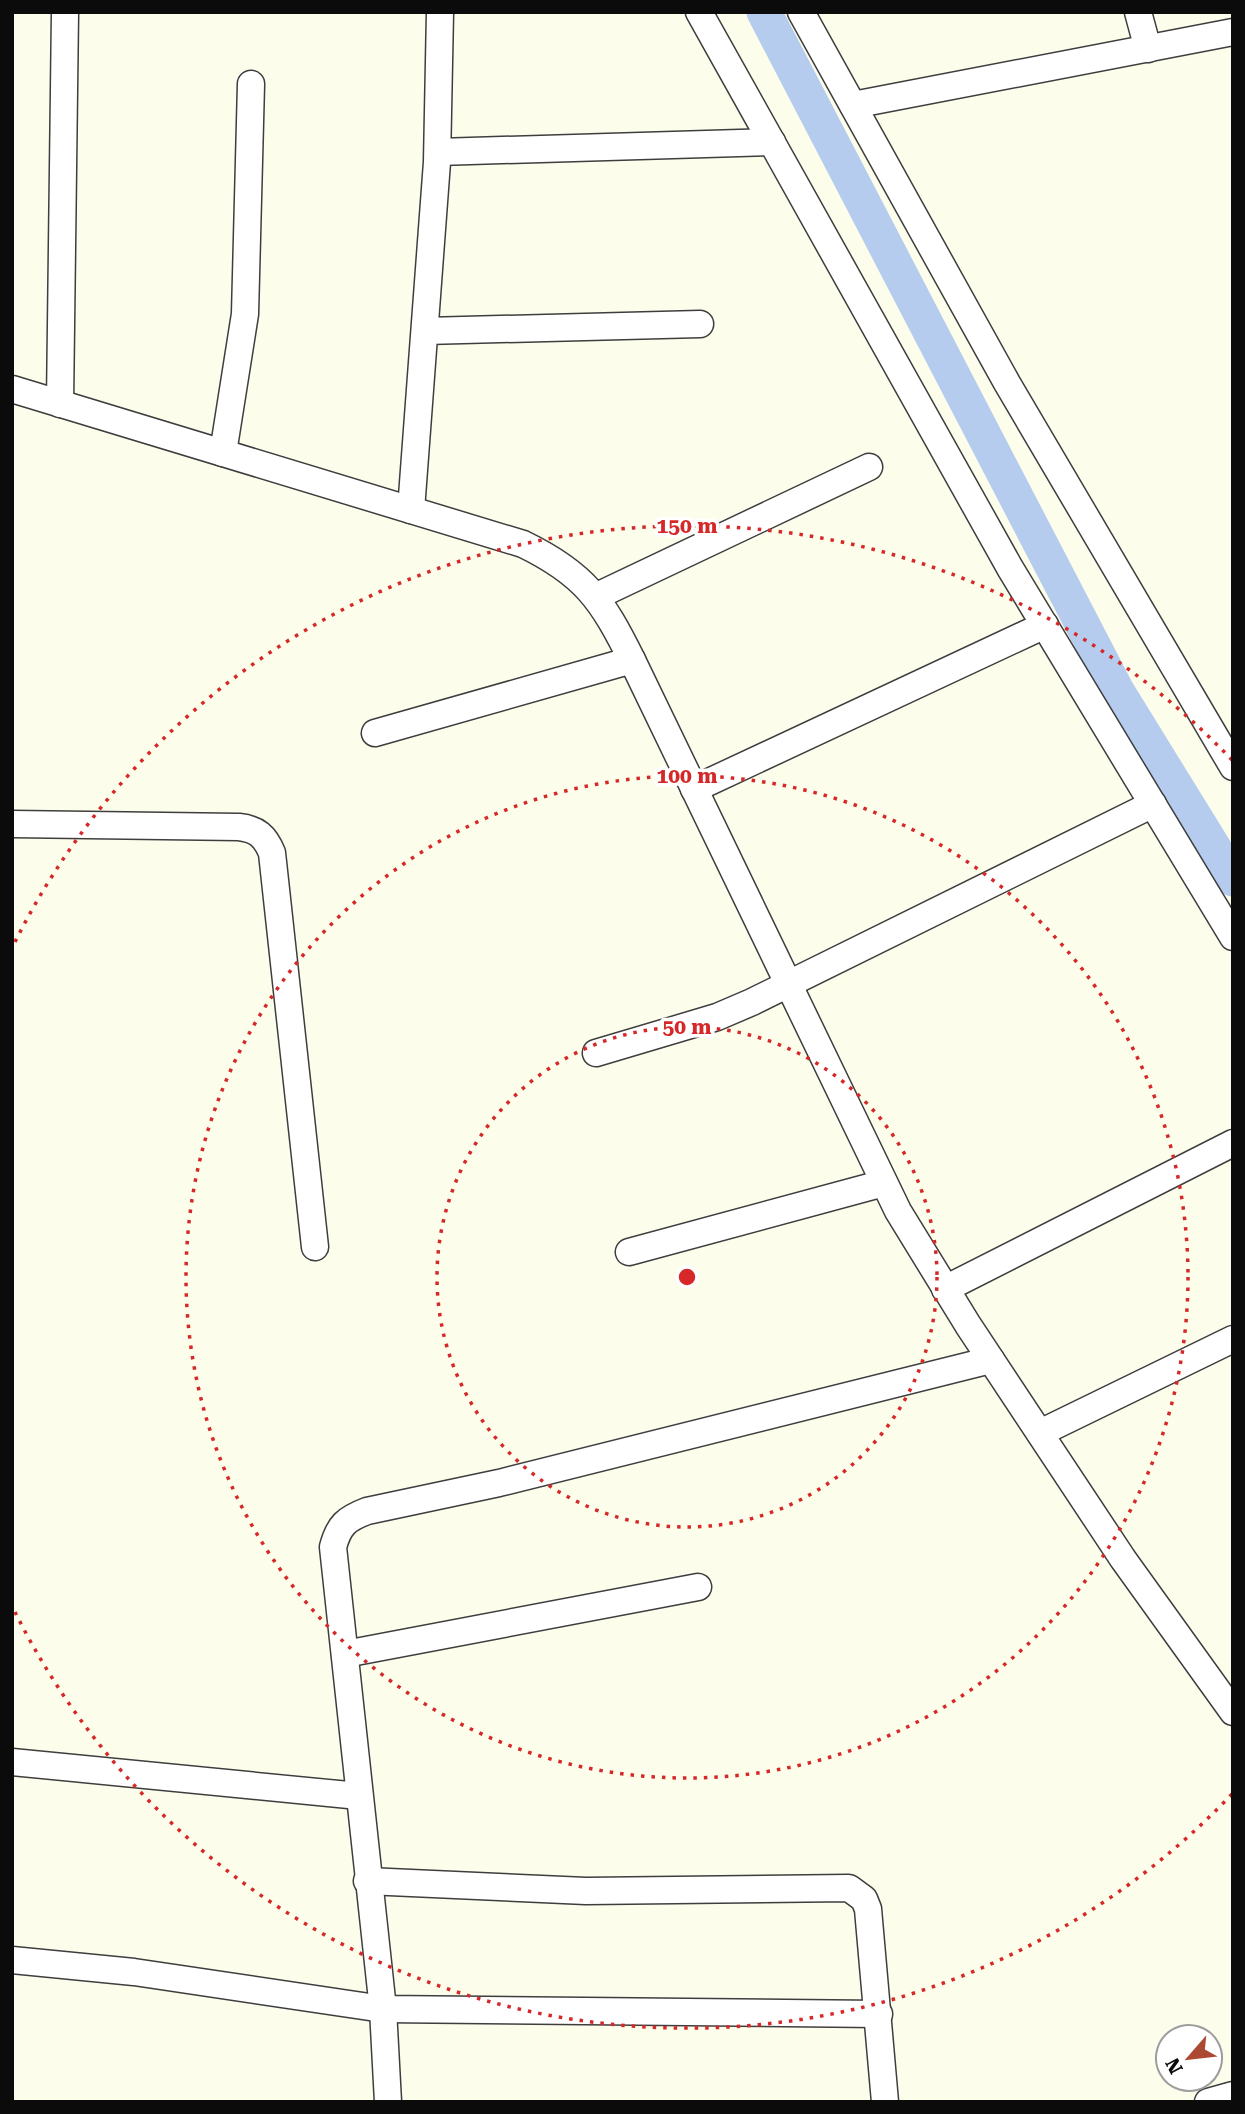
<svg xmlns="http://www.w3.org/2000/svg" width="1245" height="2114" viewBox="0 0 1245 2114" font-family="'Roboto Serif',serif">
<rect width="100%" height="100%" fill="#fcfdeb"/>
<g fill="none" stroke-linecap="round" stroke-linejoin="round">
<polyline stroke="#b5ccef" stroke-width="35" points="764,12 1117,691 1233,879"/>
<g stroke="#3e3e3e" stroke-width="29">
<g id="minor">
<polyline points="699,12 1010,568 1233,937"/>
<polyline points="801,12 1007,383 1233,767"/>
<polyline points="1138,12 1148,49"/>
<polyline points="853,105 1233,32"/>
<polyline points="438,152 772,142"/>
<polyline points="425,331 700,324"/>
<path d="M12,389L523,544C585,574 602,600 632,660L898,1211L968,1325L1123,1559L1233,1712"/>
<polyline points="60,404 65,12"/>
<polyline points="223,453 245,314 251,84"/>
<polyline points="411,510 437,162 440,12"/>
<polyline points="597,596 869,467"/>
<polyline points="375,733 632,660"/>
<polyline points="694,789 1045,625"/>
<path d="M12,824L239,827C257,829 265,836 272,853L315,1247"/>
<polyline points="596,1053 717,1017 752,1002 1153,804"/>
<polyline points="629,1252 884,1183"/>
<polyline points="945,1289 1233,1143"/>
<polyline points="1040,1433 1233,1339"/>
<polyline points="345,1654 698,1587"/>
<polyline points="12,1762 359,1796"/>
<polyline points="367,1881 586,1891 849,1888 864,1899 868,1909 885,2102"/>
<polyline points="12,1960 134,1972 383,2009 879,2014"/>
<path d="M388,2102L383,2009L333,1547C339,1525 346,1519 367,1511L499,1483L991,1360"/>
<polyline points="1208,2102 1233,2095"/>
</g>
</g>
<use href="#minor" stroke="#fff" stroke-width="26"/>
</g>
<g fill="none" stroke="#d62828" stroke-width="3.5" stroke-dasharray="3.5 7">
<circle cx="687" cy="1277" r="250"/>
<circle cx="687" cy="1277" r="501"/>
<path d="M1232 1794A751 751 0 0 1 15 1612M15 942A751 751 0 0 1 1232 760"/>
</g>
<circle cx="687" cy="1277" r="10" fill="#d62828" stroke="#fff" stroke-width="3.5"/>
<g font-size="21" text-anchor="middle" font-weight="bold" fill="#d62828" stroke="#fff" stroke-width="7" stroke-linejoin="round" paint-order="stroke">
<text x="687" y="533">150 m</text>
<text x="687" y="783">100 m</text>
<text x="687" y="1034">50 m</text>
</g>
<rect width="1245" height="2114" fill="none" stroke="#0b0b0b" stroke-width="28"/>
<g transform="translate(1189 2058) rotate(242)"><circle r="33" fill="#ffffff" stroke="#9d9d9d" stroke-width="2"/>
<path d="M0-5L12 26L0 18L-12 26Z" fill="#ac4932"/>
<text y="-10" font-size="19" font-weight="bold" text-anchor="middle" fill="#0b0b0b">N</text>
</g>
</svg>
